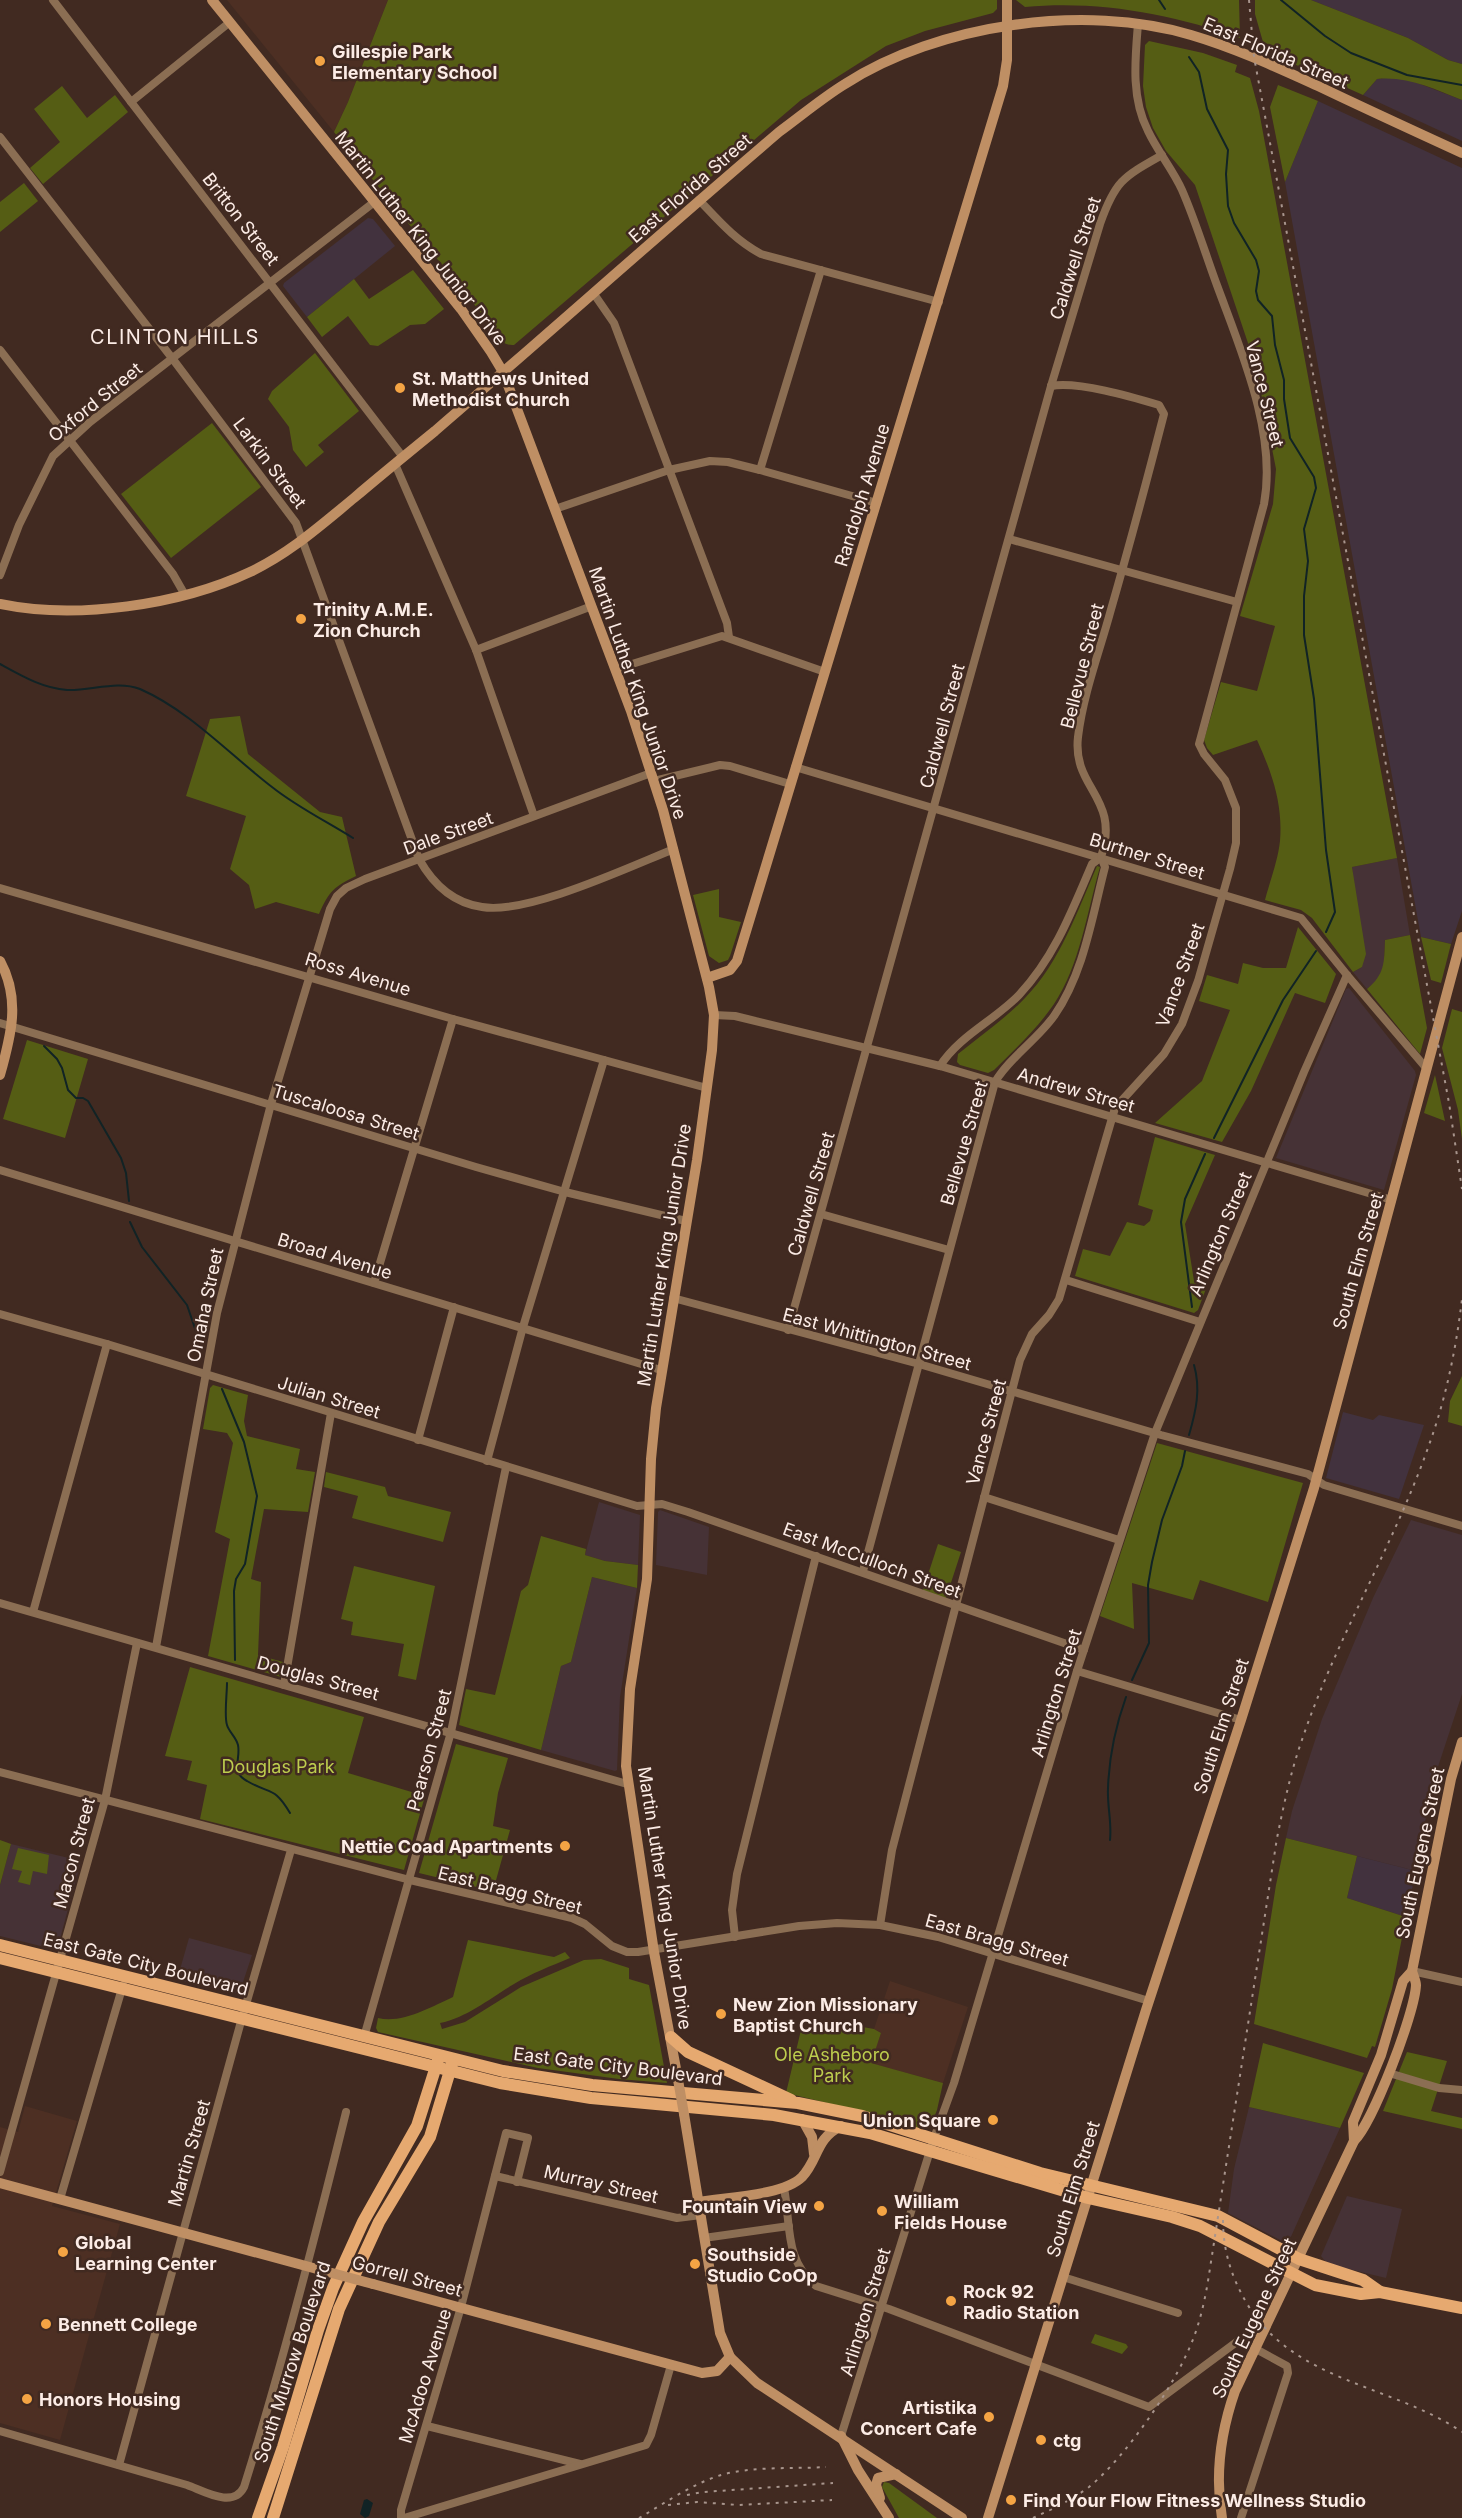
<svg xmlns="http://www.w3.org/2000/svg" width="1462" height="2518" viewBox="0 0 1462 2518" font-family="Inter,sans-serif">
<rect width="100%" height="100%" fill="#412a21"/>
<g fill="#463236">
<polygon points="1397,858 1410,935 1385,940 1384,965 1378,980 1367,989 1353,972 1362,967 1352,867"/>
<polygon points="1349,988 1415,1071 1416,1075 1384,1190 1276,1158 1346,989"/>
<polygon points="599,1502 640,1515 638,1565 605,1561 585,1555"/>
<polygon points="660,1510 709,1527 707,1575 656,1565 658,1512"/>
<polygon points="1411,1520 1462,1535 1462,1694 1432,1785 1416,1871 1286,1838 1292,1811 1322,1719 1373,1598"/>
<polygon points="592,1577 637,1588 620,1697 617,1770 615,1771 541,1750 561,1666 571,1662"/>
<polygon points="11,1844 81,1861 57,1950 0,1936 0,1885"/>
<polygon points="189,1938 252,1955 239,1994 177,1980"/>
<polygon points="1249,2107 1340,2128 1289,2241 1284,2242 1228,2213 1234,2169"/>
<polygon points="1347,2196 1402,2209 1386,2278 1336,2266 1325,2261 1321,2256"/>
</g>
<g fill="#42323e">
<polygon points="1311,0 1462,0 1462,64 1448,60 1408,38"/>
<polygon points="1394,77 1407,79 1462,100 1462,141 1363,95 1377,79"/>
<polygon points="1318,101 1462,168 1462,911 1451,944 1421,937 1285,182"/>
<polygon points="368,218 373,219 395,246 307,317 283,286 284,283"/>
<polygon points="1343,1412 1373,1420 1379,1415 1424,1425 1399,1499 1326,1478"/>
<polygon points="1357,1856 1416,1871 1406,1917 1347,1898"/>
</g>
<g fill="#4d2f23">
<polygon points="227,0 388,0 348,102 334,132"/>
<polygon points="890,1981 968,2007 943,2083 870,2063 881,2033 874,2029"/>
<polygon points="25,2106 77,2121 52,2206 120,2224 60,2440 0,2423 0,2127 18,2132"/>
</g>
<g fill="#555d14">
<path d="M388,0H997V9L993,13L925,31L886,46L801,100L514,345C500,346 497,335 490,324L334,132L348,102Z"/>
<path d="M1016,0H1239L1240,38C1172,14 1098,0 1025,7Z"/>
<path d="M1255,0H1311L1408,38L1448,60L1462,64V100C1434,89 1408,76 1377,79L1363,95L1274,55L1276,47L1263,42L1255,14Z"/>
<path d="M1149,41L1203,53L1237,65L1235,72L1250,78L1259,111L1397,858L1352,867L1366,954L1362,967L1353,972L1312,918L1301,910L1265,900C1270,881 1278,860 1280,841C1283,804 1272,773 1257,740L1213,755L1207,748L1204,740L1221,682L1257,691L1275,626L1240,616L1273,504L1276,469L1256,367L1195,185L1166,151L1153,128L1146,107L1143,86L1145,45Z"/>
<polygon points="1278,85 1318,101 1285,182 1270,107"/>
<polygon points="62,86 87,118 115,95 128,112 43,184 30,168 60,142 34,109"/>
<polygon points="24,183 38,201 0,232 0,202"/>
<polygon points="413,270 444,309 425,324 410,325 378,346 370,345 348,316 322,337 307,317 354,279 369,299"/>
<polygon points="315,353 359,411 318,445 324,452 306,467 293,450 289,427 268,399 272,391"/>
<polygon points="212,423 261,487 171,558 121,494"/>
<path d="M240,716L248,754L320,812L342,817L356,876C334,887 329,891 319,914L276,902L255,909L249,885L230,869L246,816L186,796L210,719Z"/>
<path d="M1097,866L1100,867C1087,912 1080,965 1054,1004C1037,1029 1015,1049 994,1070L988,1073L960,1065L957,1062L958,1054C980,1036 1005,1019 1025,998C1060,962 1077,912 1097,866Z"/>
<polygon points="719,889 719,917 741,922 730,956 728,960 719,963 709,956 693,895"/>
<polygon points="1298,927 1336,974 1325,1003 1295,993 1251,1091 1222,1142 1155,1123 1202,1081 1230,1010 1199,1001 1207,975 1238,984 1243,963 1263,968 1286,968"/>
<path d="M1410,935L1427,1028L1420,1054L1367,989C1385,974 1384,963 1385,940Z"/>
<polygon points="1421,937 1451,944 1441,983 1431,980"/>
<polygon points="1452,1009 1462,1012 1462,1139 1458,1110 1442,1048"/>
<polygon points="27,1040 88,1059 65,1138 3,1119"/>
<polygon points="1435,1075 1445,1121 1424,1113"/>
<polygon points="1155,1137 1215,1155 1185,1224 1194,1281 1207,1286 1198,1310 1194,1313 1075,1276 1083,1249 1110,1256 1127,1222 1144,1226 1150,1221 1153,1210 1138,1205"/>
<polygon points="1462,1376 1462,1426 1448,1422 1450,1401"/>
<polygon points="213,1385 248,1395 244,1421 247,1436 300,1449 296,1469 315,1472 308,1512 264,1509 251,1579 261,1582 258,1655 283,1662 281,1677 208,1656 230,1539 215,1532 233,1443 227,1433 203,1429 210,1388"/>
<polygon points="1157,1443 1303,1483 1268,1602 1200,1580 1193,1600 1132,1583 1134,1629 1100,1616"/>
<polygon points="326,1472 385,1487 388,1496 451,1512 443,1542 352,1518 358,1496 324,1487"/>
<polygon points="541,1536 586,1549 585,1555 605,1561 638,1565 637,1588 592,1577 571,1662 561,1666 541,1750 459,1725 466,1689 495,1695 521,1591 528,1585"/>
<polygon points="938,1544 961,1552 945,1601 922,1593"/>
<polygon points="354,1566 435,1586 416,1680 398,1676 404,1644 351,1635 353,1622 341,1619"/>
<polygon points="190,1667 364,1717 348,1773 425,1796 404,1870 200,1819 207,1785 187,1780 192,1761 165,1756"/>
<polygon points="456,1744 508,1758 498,1793 493,1826 510,1830 493,1891 419,1873"/>
<polygon points="1286,1838 1357,1856 1347,1898 1406,1917 1392,1989 1375,2047 1372,2046 1367,2058 1254,2024 1276,1885"/>
<polygon points="0,1840 11,1844 0,1885"/>
<polygon points="18,1848 49,1855 47,1874 33,1871 30,1885 18,1882 22,1871 12,1869"/>
<path d="M468,1940L554,1957L565,1952L570,1958C551,1966 532,1973 514,1984C490,1998 468,2017 440,2023L442,2029L465,2022L521,1987L584,1960L601,1959L629,1968V1979L649,1985L667,2083L619,2079L538,2068L378,2032L376,2028L378,2018C402,2024 431,2007 453,1997Z"/>
<polygon points="840,2023 874,2029 881,2033 871,2063 943,2083 937,2110 930,2128 922,2129 877,2115 786,2093 801,2030"/>
<polygon points="1263,2043 1364,2073 1340,2128 1249,2107"/>
<polygon points="1407,2052 1447,2061 1431,2111 1462,2118 1462,2129 1383,2111"/>
<polygon points="1095,2334 1126,2344 1128,2347 1122,2354 1091,2343"/>
<polygon points="884,2482 889,2483 937,2518 899,2518 882,2487"/>
</g>
<polygon fill="#112325" points="367,2499 373,2503 369,2516 365,2518 360,2514 364,2500"/>
<g fill="none" stroke-linecap="round" stroke-linejoin="round">
<g stroke="#112325" stroke-width="2">
<polyline points="1159,0 1165,9"/>
<polyline points="1281,0 1325,36 1351,53 1407,75 1462,85"/>
<polyline points="1189,57 1199,72 1207,109 1228,150 1226,174 1228,206 1234,223 1256,260 1259,271 1256,291 1258,300 1272,316 1275,345 1284,380 1284,399 1290,438 1314,477 1316,488 1304,529 1308,561 1304,596 1304,635 1314,699 1326,850 1335,912 1326,932"/>
<path d="M0,664C22,676 42,688 67,690C91,691 117,680 140,689C190,711 229,754 272,787C297,807 326,821 353,838"/>
<polyline points="44,1046 57,1059 62,1068 68,1090 76,1098 83,1098 88,1101 121,1158 126,1173 129,1201"/>
<polyline points="1214,1138 1283,1000 1316,951"/>
<polyline points="130,1222 142,1247 187,1305 200,1343"/>
<polyline points="1192,1307 1181,1222 1185,1199 1205,1154"/>
<polyline points="222,1389 244,1442 257,1496 245,1564 236,1579 234,1591 235,1660"/>
<path d="M1189,1435C1196,1411 1201,1389 1194,1365"/>
<polyline points="1132,1680 1149,1643 1148,1585 1152,1562 1162,1520 1182,1466 1185,1451"/>
<path d="M227,1683C227,1694 224,1716 227,1725C229,1732 236,1737 238,1745C241,1759 230,1772 247,1781C271,1795 274,1786 290,1813"/>
<path d="M1110,1840C1112,1822 1107,1806 1108,1788C1109,1758 1116,1725 1126,1697"/>
</g>
<g stroke="#8b6e53" stroke-width="8">
<polyline points="53,0 403,457"/>
<polyline points="131,102 230,22"/>
<path d="M0,137L172,358L296,523L419,859C433,884 453,903 482,907C527,915 629,867 674,849"/>
<path d="M699,200C719,221 735,240 761,254L939,302"/>
<polyline points="594,294 614,323 727,623 729,637"/>
<polyline points="0,350 173,574 185,595"/>
<polyline points="395,464 476,650 534,816"/>
<polyline points="760,470 821,270"/>
<polyline points="555,509 669,470 710,461 728,462 760,470 877,503"/>
<polyline points="1009,539 1237,602"/>
<polyline points="0,575 19,525 53,456 90,422 373,203"/>
<polyline points="476,650 592,606"/>
<polyline points="616,669 722,636 825,672"/>
<polyline points="795,767 1301,918 1347,975 1427,1069"/>
<polyline points="654,781 720,765 730,766 790,784"/>
<polyline points="0,888 453,1019 707,1088"/>
<polyline points="714,1015 735,1016 940,1066 1392,1200"/>
<polyline points="0,1023 476,1167 565,1192 686,1221"/>
<path d="M940,1066C959,1036 995,1020 1019,995C1054,958 1072,911 1092,864L1101,857"/>
<polyline points="0,1170 661,1370"/>
<polyline points="821,1214 949,1250"/>
<polyline points="1066,1280 1200,1322"/>
<polyline points="374,1283 453,1019"/>
<polyline points="673,1298 919,1364 1161,1435 1308,1474 1324,1485 1462,1526"/>
<polyline points="0,1314 107,1344 637,1506 662,1504 688,1512 1084,1650"/>
<path d="M788,1330L1051,386L1100,224C1115,181 1123,177 1162,155"/>
<polyline points="418,1440 454,1307"/>
<polyline points="487,1461 523,1327 604,1060"/>
<polyline points="984,1497 1119,1540"/>
<path d="M863,1571L995,1082C1010,1057 1037,1040 1054,1016C1084,973 1092,917 1105,867L1101,857C1121,797 1072,789 1078,737C1083,695 1099,653 1110,613C1129,547 1147,480 1164,414L1159,405C1132,397 1078,381 1051,386"/>
<polyline points="0,1603 627,1784"/>
<polyline points="33,1612 107,1344"/>
<polyline points="156,1647 217,1313 271,1104 330,909 337,896 346,888 365,879 651,773"/>
<polyline points="1077,1671 1241,1720"/>
<polyline points="284,1685 331,1413"/>
<polyline points="0,1772 410,1880 572,1918 585,1924 612,1946 627,1952 638,1952 799,1926 837,1923 880,1925 938,1937 1149,2001"/>
<path d="M880,1925L892,1850L1020,1360L1032,1334L1049,1315L1059,1299L1115,1108L1164,1054L1182,1024L1198,981L1230,869L1236,843V808L1225,780L1204,754L1199,744L1264,504C1277,434 1242,353 1218,288C1206,256 1196,222 1182,190C1173,170 1158,152 1148,131C1131,98 1135,60 1138,24"/>
<polyline points="735,1937 732,1910 737,1874 816,1556"/>
<polyline points="1412,1971 1462,1982"/>
<polyline points="364,2037 451,1732 506,1467"/>
<polyline points="1389,2073 1439,2088 1462,2090"/>
<polyline points="0,2172 105,1800 137,1643"/>
<polyline points="495,2176 677,2218 701,2215"/>
<path d="M784,2188C791,2224 784,2260 816,2286L889,2309L1149,2407L1246,2335L1264,2329"/>
<polyline points="60,2199 123,1985"/>
<polyline points="704,2238 789,2226"/>
<polyline points="1063,2277 1178,2313"/>
<polyline points="427,2426 580,2464"/>
<path d="M0,2431L187,2485C204,2491 233,2509 244,2487C283,2363 315,2238 346,2112"/>
<polyline points="841,2436 934,2138 954,2083 1077,1671 1155,1433 1304,1072 1347,975"/>
<polyline points="119,2465 240,2025 291,1850"/>
<polyline points="401,2518 401,2510 461,2307 506,2133 528,2138 517,2182"/>
<polyline points="404,2518 646,2445 651,2435 671,2365"/>
<polyline points="1241,2518 1288,2373 1287,2366 1254,2348"/>
</g>
<g stroke="#bf8f64" stroke-width="10">
<polyline points="212,0 461,309 491,352 503,372 631,711 663,810 709,987 714,1015 712,1050 697,1160 656,1408 651,1459 647,1579 630,1689 626,1766 654,1952 677,2074"/>
<path d="M0,604C76,620 180,605 250,572C290,553 321,525 354,498C381,475 408,453 435,431C550,332 663,231 779,132C801,116 822,98 845,84C938,24 1085,3 1191,35C1235,48 1276,67 1318,86C1366,109 1414,131 1462,153"/>
<path d="M0,961C21,999 11,1036 0,1075"/>
<polyline points="707,978 730,970 737,961 1003,86 1007,60 1007,0"/>
<polyline points="684,2114 720,2333 730,2357 757,2383 962,2518"/>
<polyline points="802,2119 812,2137 814,2154"/>
<polyline points="1354,2141 1353,2122 1381,2055 1403,1981 1412,1971"/>
<polyline points="0,2183 317,2269"/>
<path d="M698,2202C725,2197 783,2196 802,2177C819,2159 815,2139 841,2126"/>
<polyline points="373,2284 702,2373 717,2371 730,2357"/>
<polyline points="841,2436 858,2470 889,2518"/>
<polyline points="880,2498 876,2485 878,2478 896,2474"/>
<polyline points="988,2518 1146,2010 1241,1720 1314,1488 1462,937"/>
<path d="M1222,2518C1215,2476 1221,2431 1235,2391L1354,2141C1373,2122 1415,2013 1416,1985C1416,1981 1413,1975 1412,1971L1451,1779L1462,1742"/>
</g>
<g stroke="#e6a970" stroke-width="12">
<polyline points="0,1945 503,2071 592,2085 798,2103 862,2116 1040,2173 1218,2216 1299,2259 1363,2280 1380,2292"/>
<polyline points="0,1958 500,2083 591,2098 774,2115 870,2133 1088,2198 1172,2217 1200,2226 1315,2285 1361,2294 1380,2292 1462,2308"/>
<polyline points="671,2037 688,2052 791,2100"/>
<polyline points="258,2518 283,2447 318,2330 333,2288 363,2222 417,2126 438,2060"/>
<polyline points="273,2518 339,2309 379,2222 430,2137 452,2064"/>
</g>
<g stroke="#a8958d" stroke-width="2" stroke-dasharray="3 6" stroke-linecap="butt">
<polyline points="1249,0 1254,57 1449,1103 1462,1189"/>
<path d="M1223,2220C1223,2250 1231,2276 1246,2302C1292,2382 1391,2384 1462,2432"/>
<polyline points="687,2495 703,2492 833,2483"/>
<polyline points="668,2505 697,2502 739,2505 832,2500"/>
<path d="M639,2518C665,2503 692,2484 721,2475C752,2466 794,2469 826,2467"/>
<path d="M1033,2518C1052,2509 1072,2500 1089,2487C1127,2456 1179,2380 1195,2334C1201,2317 1205,2299 1208,2281L1277,1838C1284,1804 1291,1770 1303,1737C1337,1637 1394,1545 1429,1445C1446,1398 1456,1349 1462,1299"/>
</g>
<g stroke="#bf8f64" stroke-width="10">
<polyline points="677,2074 684,2114"/>
<polyline points="317,2269 373,2284"/>
</g>
</g>
<g fill="#f4a444" stroke="#412a21" stroke-width="2">
<circle cx="320" cy="61" r="6"/>
<circle cx="400" cy="388" r="6"/>
<circle cx="301" cy="619" r="6"/>
<circle cx="565" cy="1846" r="6"/>
<circle cx="721" cy="2014" r="6"/>
<circle cx="993" cy="2120" r="6"/>
<circle cx="819" cy="2206" r="6"/>
<circle cx="882" cy="2211" r="6"/>
<circle cx="63" cy="2252" r="6"/>
<circle cx="695" cy="2264" r="6"/>
<circle cx="951" cy="2301" r="6"/>
<circle cx="46" cy="2324" r="6"/>
<circle cx="27" cy="2399" r="6"/>
<circle cx="989" cy="2417" r="6"/>
<circle cx="1041" cy="2440" r="6"/>
<circle cx="1011" cy="2500" r="6"/>
</g>
<g text-anchor="middle" dominant-baseline="central" stroke-width="5" stroke-linejoin="round" paint-order="stroke">
<g font-size="18" font-weight="bold" fill="#fcece6" stroke="#412a21" text-anchor="start">
<text x="332" y="51">Gillespie Park<tspan x="332" dy="21">Elementary School</tspan></text>
<text x="412" y="378">St. Matthews United<tspan x="412" dy="21">Methodist Church</tspan></text>
<text x="313" y="609">Trinity A.M.E.<tspan x="313" dy="21">Zion Church</tspan></text>
<text x="553" y="1846" text-anchor="end">Nettie Coad Apartments</text>
<text x="733" y="2004">New Zion Missionary<tspan x="733" dy="21">Baptist Church</tspan></text>
<text x="981" y="2120" text-anchor="end">Union Square</text>
<text x="894" y="2201">William<tspan x="894" dy="21">Fields House</tspan></text>
<text x="807" y="2206" text-anchor="end">Fountain View</text>
<text x="75" y="2242">Global<tspan x="75" dy="21">Learning Center</tspan></text>
<text x="707" y="2254">Southside<tspan x="707" dy="21">Studio CoOp</tspan></text>
<text x="963" y="2291">Rock 92<tspan x="963" dy="21">Radio Station</tspan></text>
<text x="58" y="2324">Bennett College</text>
<text x="39" y="2399">Honors Housing</text>
<text x="977" y="2407" text-anchor="end">Artistika<tspan x="977" dy="21">Concert Cafe</tspan></text>
<text x="1053" y="2440">ctg</text>
<text x="1023" y="2500">Find Your Flow Fitness Wellness Studio</text>
</g>
<g font-size="18" fill="#fcece6" stroke="#412a21">
<text transform="translate(1276 53) rotate(23)">East Florida Street</text>
<text transform="translate(690 188) rotate(-41)">East Florida Street</text>
<text transform="translate(241 219) rotate(52)">Britton Street</text>
<text transform="translate(421 238) rotate(52)">Martin Luther King Junior Drive</text>
<text transform="translate(1075 258) rotate(-72)">Caldwell Street</text>
<text transform="translate(1265 394) rotate(76)">Vance Street</text>
<text transform="translate(95 402) rotate(-39)">Oxford Street</text>
<text transform="translate(270 463) rotate(53)">Larkin Street</text>
<text transform="translate(862 495) rotate(-73)">Randolph Avenue</text>
<text transform="translate(1082 666) rotate(-76)">Bellevue Street</text>
<text transform="translate(638 693) rotate(71)">Martin Luther King Junior Drive</text>
<text transform="translate(942 726) rotate(-75)">Caldwell Street</text>
<text transform="translate(448 833) rotate(-20)">Dale Street</text>
<text transform="translate(1147 856) rotate(17)">Burtner Street</text>
<text transform="translate(358 974) rotate(17)">Ross Avenue</text>
<text transform="translate(1180 975) rotate(-70)">Vance Street</text>
<text transform="translate(1076 1090) rotate(16)">Andrew Street</text>
<text transform="translate(346 1112) rotate(17)">Tuscaloosa Street</text>
<text transform="translate(964 1143) rotate(-74)">Bellevue Street</text>
<text transform="translate(811 1194) rotate(-74)">Caldwell Street</text>
<text transform="translate(1220 1234) rotate(-67)">Arlington Street</text>
<text transform="translate(664 1255) rotate(-81)">Martin Luther King Junior Drive</text>
<text transform="translate(335 1256) rotate(17)">Broad Avenue</text>
<text transform="translate(1358 1261) rotate(-74)">South Elm Street</text>
<text transform="translate(205 1305) rotate(-78)">Omaha Street</text>
<text transform="translate(877 1339) rotate(15)">East Whittington Street</text>
<text transform="translate(329 1397) rotate(17)">Julian Street</text>
<text transform="translate(986 1432) rotate(-75)">Vance Street</text>
<text transform="translate(872 1560) rotate(20)">East McCulloch Street</text>
<text transform="translate(318 1678) rotate(15)">Douglas Street</text>
<text transform="translate(1056 1693) rotate(-73)">Arlington Street</text>
<text transform="translate(1221 1726) rotate(-72)">South Elm Street</text>
<text transform="translate(429 1750) rotate(-75)">Pearson Street</text>
<text transform="translate(74 1853) rotate(-75)">Macon Street</text>
<text transform="translate(1420 1853) rotate(-78)">South Eugene Street</text>
<text transform="translate(510 1890) rotate(14)">East Bragg Street</text>
<text transform="translate(665 1898) rotate(81)">Martin Luther King Junior Drive</text>
<text transform="translate(997 1940) rotate(16)">East Bragg Street</text>
<text transform="translate(146 1964) rotate(14)">East Gate City Boulevard</text>
<text transform="translate(618 2066) rotate(7)">East Gate City Boulevard</text>
<text transform="translate(189 2153) rotate(-74)">Martin Street</text>
<text transform="translate(601 2184) rotate(13)">Murray Street</text>
<text transform="translate(1073 2189) rotate(-73)">South Elm Street</text>
<text transform="translate(407 2276) rotate(15)">Gorrell Street</text>
<text transform="translate(865 2312) rotate(-73)">Arlington Street</text>
<text transform="translate(1254 2318) rotate(-65)">South Eugene Street</text>
<text transform="translate(292 2362) rotate(-72)">South Murrow Boulevard</text>
<text transform="translate(425 2376) rotate(-73)">McAdoo Avenue</text>
</g>
<g font-size="18" fill="#bdcd4e" stroke="#412a21">
<text x="278" y="1766">Douglas Park</text>
<text x="832" y="2054">Ole Asheboro<tspan x="832" dy="21">Park</tspan></text>
</g>
<g font-size="20" letter-spacing="1.5" fill="#fcece6" stroke="#412a21">
<text x="175" y="337">CLINTON HILLS</text>
</g>
</g>
</svg>
